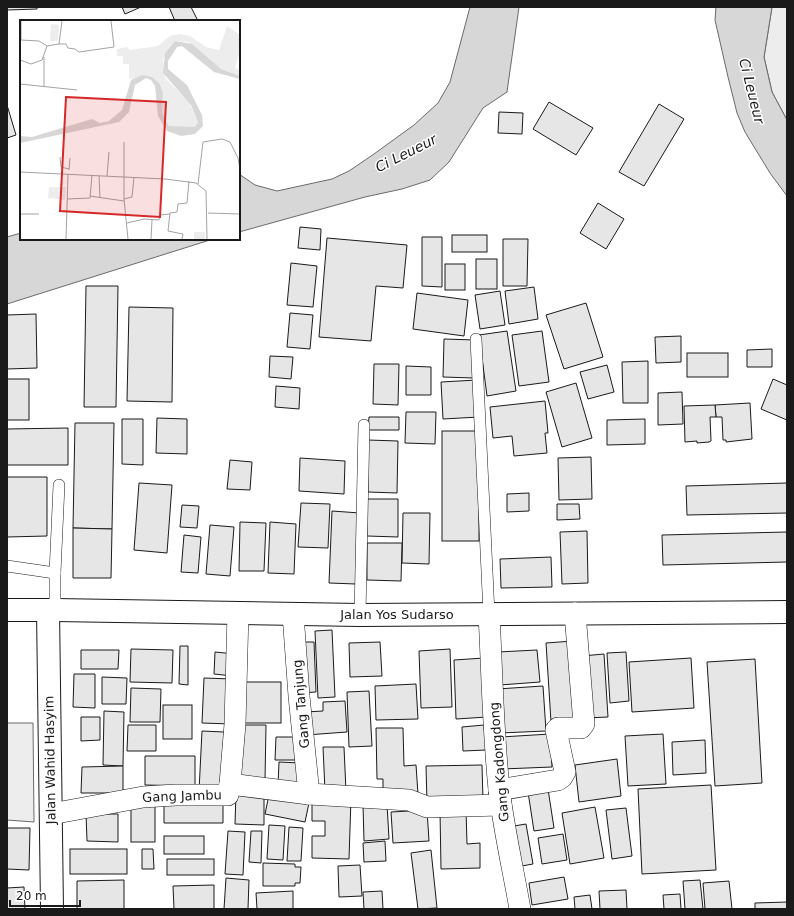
<svg xmlns="http://www.w3.org/2000/svg" width="794" height="916" viewBox="0 0 794 916" font-family="'DejaVu Sans',sans-serif">
<rect width="100%" height="100%" fill="#fff"/>
<g fill="#ededed" stroke="#6a6a6a">
<polygon points="772,7 787,7 787,120 772,92 764,57"/>
<polygon points="7,723 33,723 34,822 7,820"/>
</g>
<g fill="#d7d7d7" stroke="#6a6a6a">
<polygon points="470,7 519,7 507,92 483,108 449,162 430,180 402,189 365,197 239,232 239,174 255,185 277,191 332,179 349,171 374,154 414,125 438,103 450,82"/>
<polygon points="716,7 772,7 764,57 772,92 787,120 787,196 770,173 745,132 737,113 728,77 715,20"/>
<polygon points="21,233 21,239 213,239 7,304 7,237"/>
</g>
<g fill="#e6e6e6" stroke="#1a1a1a">
<polygon points="7,7 37,7 37,9 7,10"/>
<polygon points="122,7 141,7 125,14"/>
<polygon points="169,7 191,7 198,21 175,21"/>
<polygon points="549,102 593,128 576,155 533,129"/>
<polygon points="659,104 684,119 644,186 619,172"/>
<polygon points="7,105 16,135 7,138"/>
<polygon points="499,112 523,113 522,134 498,133"/>
<polygon points="598,203 624,219 606,249 580,233"/>
<polygon points="300,227 321,229 320,250 298,248"/>
<rect x="452" y="235" width="35" height="17"/>
<polygon points="422,237 442,237 442,287 422,286"/>
<polygon points="327,238 407,245 403,288 376,286 371,341 319,337"/>
<polygon points="503,239 528,239 527,286 503,286"/>
<rect x="476" y="259" width="21" height="30"/>
<polygon points="291,263 317,266 313,307 287,305"/>
<rect x="445" y="264" width="20" height="26"/>
<polygon points="86,286 118,286 116,407 84,407"/>
<polygon points="534,287 538,319 509,324 505,291"/>
<polygon points="500,291 505,325 480,329 475,295"/>
<polygon points="417,293 468,300 464,336 413,329"/>
<polygon points="586,303 603,357 564,369 546,315"/>
<polygon points="129,307 173,308 172,402 127,401"/>
<polygon points="290,313 313,315 310,349 287,347"/>
<polygon points="36,314 37,368 7,369 7,315"/>
<polygon points="507,331 516,391 487,396 479,335"/>
<polygon points="542,331 549,382 519,386 512,335"/>
<polygon points="681,336 681,362 656,363 655,337"/>
<polygon points="444,339 475,340 474,378 443,377"/>
<polygon points="772,349 772,367 747,367 747,350"/>
<rect x="687" y="353" width="41" height="24"/>
<polygon points="270,356 293,357 291,379 269,377"/>
<polygon points="648,361 648,403 623,403 622,362"/>
<polygon points="374,364 399,364 398,405 373,404"/>
<polygon points="607,365 614,392 588,399 580,372"/>
<polygon points="406,366 431,367 431,395 406,395"/>
<rect x="7" y="379" width="22" height="41"/>
<polygon points="773,379 787,385 787,420 761,409"/>
<polygon points="477,380 479,417 443,419 441,382"/>
<polygon points="576,383 592,438 562,447 546,392"/>
<polygon points="276,386 300,388 299,409 275,407"/>
<polygon points="682,392 683,424 658,425 658,393"/>
<polygon points="545,401 548,433 545,433 547,453 514,456 512,436 493,438 490,407"/>
<polygon points="750,403 752,439 726,442 726,440 723,440 722,417 716,417 715,405"/>
<polygon points="715,405 716,417 710,417 711,441 709,442 697,443 697,441 685,442 684,406"/>
<polygon points="406,412 436,412 435,444 405,443"/>
<polygon points="369,417 399,417 399,430 368,430"/>
<polygon points="157,418 187,419 187,454 156,453"/>
<polygon points="122,419 143,419 143,465 122,464"/>
<polygon points="645,419 645,444 607,445 607,420"/>
<polygon points="75,423 114,423 112,529 73,528"/>
<polygon points="68,428 68,465 7,465 7,429"/>
<rect x="442" y="431" width="37" height="110"/>
<polygon points="368,440 398,441 397,493 368,492"/>
<polygon points="591,457 592,499 559,500 558,458"/>
<polygon points="300,458 345,461 344,494 299,491"/>
<polygon points="230,460 252,462 250,490 227,489"/>
<polygon points="7,477 47,477 47,536 7,537"/>
<polygon points="139,483 172,485 167,553 134,550"/>
<polygon points="787,483 787,513 687,515 686,486"/>
<polygon points="529,493 529,511 507,512 507,494"/>
<polygon points="367,499 398,499 398,537 367,536"/>
<polygon points="301,503 330,504 328,548 298,547"/>
<polygon points="557,504 579,504 580,519 557,520"/>
<polygon points="182,505 199,506 197,528 180,527"/>
<polygon points="332,511 360,513 356,584 329,583"/>
<polygon points="403,513 430,513 429,564 402,563"/>
<polygon points="240,522 266,523 264,571 239,571"/>
<polygon points="270,522 296,524 294,574 268,573"/>
<polygon points="210,525 234,527 230,576 206,574"/>
<polygon points="73,528 112,529 111,578 73,578"/>
<polygon points="587,531 588,583 562,584 560,532"/>
<polygon points="787,532 787,562 663,565 662,535"/>
<polygon points="184,535 201,537 198,573 181,572"/>
<polygon points="367,543 402,543 401,581 367,580"/>
<polygon points="551,557 552,587 501,588 500,559"/>
<polygon points="332,630 335,697 318,698 315,631"/>
<polygon points="573,641 578,720 551,722 546,643"/>
<polygon points="297,642 314,642 316,692 300,693"/>
<polygon points="380,642 382,676 350,677 349,643"/>
<polygon points="180,646 188,646 188,685 179,684"/>
<polygon points="131,649 173,650 172,683 130,682"/>
<polygon points="450,649 452,707 421,708 419,651"/>
<polygon points="81,650 119,650 118,669 81,669"/>
<polygon points="537,650 540,682 500,685 498,652"/>
<polygon points="215,652 235,654 233,676 214,674"/>
<polygon points="626,652 629,701 610,703 607,653"/>
<polygon points="604,654 608,717 586,718 582,656"/>
<polygon points="484,658 487,717 456,719 454,660"/>
<polygon points="691,658 694,708 632,712 629,662"/>
<polygon points="755,659 762,783 715,786 707,662"/>
<polygon points="74,674 95,674 95,708 73,707"/>
<polygon points="102,677 127,678 126,704 102,704"/>
<polygon points="204,678 232,679 231,724 202,723"/>
<rect x="239" y="682" width="42" height="41"/>
<polygon points="416,684 418,719 376,720 375,686"/>
<polygon points="543,686 546,731 500,733 497,689"/>
<polygon points="131,688 161,689 160,722 130,722"/>
<polygon points="369,691 372,746 349,747 347,692"/>
<polygon points="345,701 347,732 306,735 305,712 323,711 323,702"/>
<rect x="163" y="705" width="29" height="34"/>
<polygon points="104,711 124,712 123,766 103,765"/>
<polygon points="81,717 100,717 100,740 81,741"/>
<polygon points="128,725 156,725 156,751 127,751"/>
<polygon points="238,725 266,725 265,781 237,780"/>
<polygon points="484,725 486,750 463,751 462,727"/>
<polygon points="376,728 403,728 404,766 416,765 418,794 383,796 383,779 377,779"/>
<polygon points="202,731 224,732 221,792 199,791"/>
<polygon points="550,734 552,767 502,769 501,737"/>
<polygon points="663,734 666,784 628,786 625,736"/>
<polygon points="276,737 300,737 300,760 275,760"/>
<polygon points="705,740 706,773 673,775 672,742"/>
<polygon points="323,747 344,747 346,791 325,791"/>
<polygon points="145,756 195,756 195,786 145,785"/>
<polygon points="617,759 621,796 579,802 575,765"/>
<polygon points="279,762 300,763 299,785 278,785"/>
<polygon points="482,765 483,801 427,803 426,766"/>
<polygon points="123,766 123,793 81,793 82,767"/>
<polygon points="711,785 716,870 642,874 638,789"/>
<polygon points="548,789 554,828 534,831 528,792"/>
<polygon points="270,790 310,798 305,822 265,814"/>
<polygon points="236,793 264,794 264,825 235,824"/>
<polygon points="164,797 223,798 223,823 164,823"/>
<polygon points="312,797 351,798 349,859 312,858 312,836 325,836 325,821 312,821"/>
<rect x="131" y="804" width="24" height="38"/>
<polygon points="387,804 389,839 364,841 363,805"/>
<polygon points="595,807 604,858 570,864 562,813"/>
<polygon points="626,808 632,856 612,859 606,810"/>
<polygon points="427,810 429,841 393,843 391,812"/>
<polygon points="466,810 467,844 480,843 480,868 441,869 440,811"/>
<polygon points="86,814 118,814 118,842 87,841"/>
<polygon points="526,824 533,864 516,867 508,827"/>
<polygon points="269,825 285,826 283,860 267,859"/>
<polygon points="289,827 303,828 301,861 287,861"/>
<polygon points="7,828 30,828 29,870 7,869"/>
<polygon points="228,831 245,832 243,875 225,874"/>
<polygon points="251,831 262,831 261,863 249,862"/>
<polygon points="563,834 567,860 542,864 538,838"/>
<rect x="164" y="836" width="40" height="18"/>
<polygon points="385,841 386,861 364,862 363,843"/>
<rect x="70" y="849" width="57" height="25"/>
<polygon points="142,849 153,849 154,869 142,869"/>
<polygon points="431,850 437,908 418,909 411,853"/>
<rect x="167" y="859" width="47" height="16"/>
<polygon points="263,863 295,864 295,867 301,867 300,883 295,883 295,886 263,886"/>
<polygon points="360,865 362,896 339,897 338,866"/>
<polygon points="564,877 568,899 532,905 529,883"/>
<polygon points="226,878 249,880 248,909 224,909"/>
<polygon points="124,880 124,909 77,909 77,881"/>
<polygon points="700,880 703,909 685,909 683,881"/>
<polygon points="729,881 732,909 705,909 703,883"/>
<polygon points="214,885 214,909 174,909 173,886"/>
<polygon points="24,887 25,909 7,909 7,888"/>
<polygon points="626,890 627,909 600,909 599,891"/>
<polygon points="293,891 293,909 257,909 256,893"/>
<polygon points="382,891 383,909 364,909 363,892"/>
<polygon points="680,894 681,909 664,909 663,895"/>
<polygon points="590,895 592,909 575,909 574,897"/>
<polygon points="787,902 787,909 755,909 755,903"/>
</g>
<g fill="none" stroke-linecap="round" stroke-linejoin="round">
<g stroke="#1a1a1a" stroke-width="12">
<g id="service">
<polyline points="476,339 489,614"/>
<polyline points="7,566 55,573"/>
<polyline points="55,610 55,573 59,485"/>
<polyline points="360,615 364,425"/>
</g>
</g>
<g stroke="#1a1a1a" stroke-width="22">
<g id="minor">
<polyline points="293,614 299,696 309,794"/>
<path d="M489,614C492,672 493,731 499,789C504,830 513,869 520,909"/>
<polyline points="230,784 309,794 409,800 427,807 501,805"/>
<polyline points="499,790 558,780 562,777 565,772 556,730 558,728 581,728 584,724 575,613"/>
<polyline points="51,814 143,797 176,795 228,795 230,784 235,724 238,613"/>
</g>
</g>
<g stroke="#1a1a1a" stroke-width="24">
<polyline id="tertiary" points="48,610 52,909"/>
</g>
<g stroke="#1a1a1a" stroke-width="24">
<polyline id="secondary" points="7,610 55,610 360,615 787,612"/>
</g>
<use href="#service" stroke="#fff" stroke-width="11"/>
<use href="#minor" stroke="#fff" stroke-width="21"/>
<use href="#tertiary" stroke="#fff" stroke-width="22"/>
<use href="#secondary" stroke="#fff" stroke-width="22"/>
</g>
<g text-anchor="middle" dominant-baseline="central" stroke-width="3" stroke-linejoin="round" paint-order="stroke">
<g font-size="13" fill="#1a1a1a" stroke="#fff">
<text x="397" y="614">Jalan Yos Sudarso</text>
<text transform="translate(301 704) rotate(-95)">Gang Tanjung</text>
<text transform="translate(50 760) rotate(-91)">Jalan Wahid Hasyim</text>
<text transform="translate(499 762) rotate(-95)">Gang Kadongdong</text>
<text transform="translate(182 796) rotate(-2)">Gang Jambu</text>
</g>
<g font-size="14" font-style="italic" fill="#1a1a1a" stroke="#fff">
<text transform="translate(752 91) rotate(76)">Ci Leueur</text>
<text transform="translate(406 153) rotate(-27)">Ci Leueur</text>
</g>
</g>
<g transform="translate(20 20)">
<rect width="220" height="220" fill="#fff"/>
<path d="M31,4L39,5L38,21H30ZM207,6L220,15V31L215,48L220,51V56L201,49L168,22L155,21L148,29L143,40L145,58L169,82L178,102L177,106L172,108L149,106L142,93L143,73L140,64L127,56L109,59V44H103V36H97V29L107,27L110,30L138,26L150,16L159,14L170,16L186,27L199,30ZM29,167H46L45,180L28,178ZM174,212H185V219H174Z" fill="#ededed"/>
<path d="M155,21L172,24L201,49L220,56V59L194,52L162,26L157,27L148,41V49L167,65L182,95L183,106L175,114L161,116L147,111L138,96L135,66L131,60L126,58L115,65L109,92L99,102L0,123V116L12,117L72,99L80,103L89,101L102,90L111,60L122,55L132,57L140,64L143,73L142,93L149,106L175,107L178,102L171,85L143,53L145,33Z" fill="#d7d7d7"/>
<path fill="none" stroke="#a3a3a3" stroke-width="1" d="M1,1V20L19,21L27,26M39,24H46L48,28L55,29L59,32L94,27L91,1M0,40L11,44L22,40L27,26L39,24L42,1M0,64L57,70M24,66V37M104,122V179L108,219M40,137L41,147L49,149M49,150L50,138M0,152L145,159L176,163L186,171L187,219M79,156L80,178M87,156L89,132M178,164L183,122L202,119L210,122L218,138L220,149M70,176L104,181M47,179L70,178L72,155M104,179L112,177L114,157M188,193L220,194M0,194H19M107,203L124,199L139,200L140,195L150,194M46,219L48,154M131,219L132,200M162,219L163,214L148,211L150,193L157,192L158,184L167,183L169,161"/>
<path fill="#d62828" fill-opacity="0.15" stroke="#d62828" stroke-width="2" d="M46,77L146,82L140,197L40,191Z"/>
<rect width="220" height="220" fill="none" stroke="#1a1a1a" stroke-width="2"/>
</g>
<rect width="794" height="916" fill="none" stroke="#1a1a1a" stroke-width="16"/>
<path d="M10 900v6h70v-6" fill="none" stroke="#1a1a1a" stroke-width="2"/>
<text x="16" y="900" font-size="12" fill="#1a1a1a" stroke="#ffffff" stroke-width="3" paint-order="stroke">20 m</text>
</svg>
